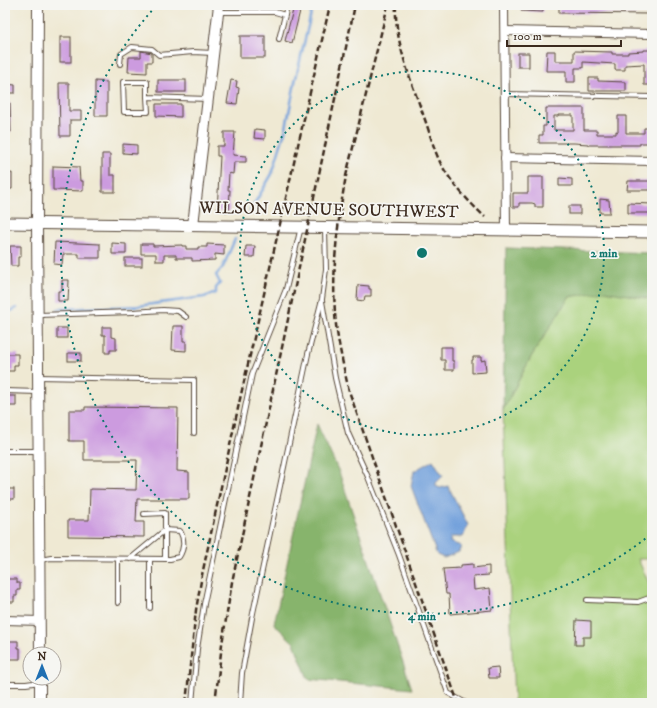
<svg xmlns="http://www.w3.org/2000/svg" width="657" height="708" viewBox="0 0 657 708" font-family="'IM FELL DW Pica',serif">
<rect width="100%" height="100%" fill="#f6f6f2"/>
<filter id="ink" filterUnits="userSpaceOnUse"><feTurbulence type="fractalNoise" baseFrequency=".025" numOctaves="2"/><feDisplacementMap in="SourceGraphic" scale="8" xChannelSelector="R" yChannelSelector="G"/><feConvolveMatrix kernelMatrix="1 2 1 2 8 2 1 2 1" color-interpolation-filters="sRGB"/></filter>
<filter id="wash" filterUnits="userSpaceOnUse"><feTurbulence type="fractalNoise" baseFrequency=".012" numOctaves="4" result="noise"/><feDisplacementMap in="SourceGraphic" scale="16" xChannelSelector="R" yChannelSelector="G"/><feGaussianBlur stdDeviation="0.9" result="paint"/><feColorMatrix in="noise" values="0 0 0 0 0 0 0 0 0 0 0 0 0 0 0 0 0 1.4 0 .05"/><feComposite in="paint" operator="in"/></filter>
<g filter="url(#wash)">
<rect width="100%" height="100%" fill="#efe9d3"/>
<polygon fill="#aad27d" stroke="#727e4e" points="604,290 652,299 652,559 638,559 652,590 652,703 514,703 503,410 531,357 569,297"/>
<g fill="#87b46c" stroke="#616f45">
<polygon points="506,248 652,253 652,299 604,291 569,297 531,357 503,410"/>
<polygon points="317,424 339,472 412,689 308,679 294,643 274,624"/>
</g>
<polygon fill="#73a1dc" stroke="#57667d" points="433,460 443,476 436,483 436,486 440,488 448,486 468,525 463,537 451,537 450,542 461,546 459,552 444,558 437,555 411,486 414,471"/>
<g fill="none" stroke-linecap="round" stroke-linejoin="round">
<g stroke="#73a1dc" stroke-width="2.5">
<polyline points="250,211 272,174 286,128 295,82 313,5"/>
<polyline points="58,309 138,306 204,297 216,293 216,288 220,283 216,275 223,267 235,239"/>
<polyline points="5,314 17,308"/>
</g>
</g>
<g id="blocks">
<g fill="#cc9bdf" fill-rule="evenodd">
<polygon points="521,5 543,5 543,12 521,11"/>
<polygon points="559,5 650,5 650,14 559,13"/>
<polygon points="293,10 300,11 292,43 285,41"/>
<rect x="240" y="36" width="25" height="22"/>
<rect x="60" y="37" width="11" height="25"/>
<polygon points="644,50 652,50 651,85 644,85 644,64 625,65 625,70 615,70 615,64 583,62 583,68 575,68 575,82 566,82 566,71 546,71 547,51 555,51 555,61 574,61 574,51 612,52 612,54 628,54 628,52 644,51"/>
<polygon points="141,51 152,53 152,62 147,62 147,73 128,72 129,57 141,57"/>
<rect x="518" y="53" width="11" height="14"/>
<polygon points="589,78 598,78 598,81 626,82 626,91 589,91"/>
<rect x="158" y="80" width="28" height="12"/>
<polygon points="231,80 237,81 236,87 239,88 237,104 227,103"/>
<polygon points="95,81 107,82 107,116 95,116"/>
<polygon points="59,83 69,83 69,111 81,111 81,120 70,120 70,136 60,136"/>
<polygon points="5,84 15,85 15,93 5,93"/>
<polygon points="5,103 10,103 11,132 5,132"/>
<polygon points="156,104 181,104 181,117 156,116"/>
<path d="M546,108H584V130H597V134H616V131L618,132V116H626V133H644V128H652V143H640V145H588V144L574,143H539V135H543V126H546ZM558,115H573V130H554V116H558Z"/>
<polygon points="255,129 265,130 265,139 254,138"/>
<polygon points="224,132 235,132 233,155 246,156 246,162 234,162 233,174 229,173 228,190 230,190 229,212 217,211 220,156 217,156 217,146 224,146"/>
<polygon points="123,144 137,145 137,154 123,153"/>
<polygon points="102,154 110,154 110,175 115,175 115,192 102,192"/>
<polygon points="53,166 79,167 80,181 83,181 83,191 53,190"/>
<polygon points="12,173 12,189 5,189 5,174"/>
<polygon points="528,177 543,177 543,207 535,207 535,204 532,203 519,203 519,207 513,207 513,193 528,193"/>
<polygon points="559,178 572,179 572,186 559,186"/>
<polygon points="628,181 652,181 652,190 627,190"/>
<polygon points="600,199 609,200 610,213 600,213"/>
<polygon points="628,203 652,204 652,213 628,213"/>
<rect x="569" y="206" width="11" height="8"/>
<polygon points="55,242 100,244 100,258 79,258 79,254 63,254 62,265 54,264"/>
<polygon points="112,243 126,244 126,254 112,254"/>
<polygon points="141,244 153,244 153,246 182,245 182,246 186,246 186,249 198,249 198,247 207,247 207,244 224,245 224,255 215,254 215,260 192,261 192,258 176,258 176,255 164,255 164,261 156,261 156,254 141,254"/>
<polygon points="10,246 21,246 21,257 18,257 18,266 11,266"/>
<polygon points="246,246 255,246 254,257 245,257"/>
<rect x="125" y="258" width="17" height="8"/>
<polygon points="62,280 69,280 68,301 58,301 58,291 62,291"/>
<polygon points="358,285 369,286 369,289 371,289 371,296 365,296 364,301 357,300"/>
<polygon points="173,326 183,326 183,341 186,341 186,351 172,350"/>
<polygon points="102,327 111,327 111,337 116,338 116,350 110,350 110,353 105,353 105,335 102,335"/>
<rect x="57" y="328" width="10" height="10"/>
<polygon points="441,347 452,347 452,361 454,361 454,370 445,370 445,360 441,360"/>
<rect x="68" y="353" width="13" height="8"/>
<polygon points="6,354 18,354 18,365 14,365 14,371 6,371"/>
<polygon points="473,357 481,357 481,361 485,360 486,372 472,373 472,360 473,360"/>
<rect x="5" y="396" width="11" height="10"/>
<polygon points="85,407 178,408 177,471 189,472 189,499 137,499 136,522 144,522 144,537 68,536 68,520 89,520 90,489 136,490 137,460 84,460 84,441 69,441 69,410 85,410"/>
<rect x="5" y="489" width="9" height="10"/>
<polygon points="473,564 473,568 489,566 489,575 473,576 474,590 490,588 492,610 450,614 449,594 446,594 443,569 461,568 461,565"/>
<polygon points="6,579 17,579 17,583 20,583 20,590 17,590 17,596 14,596 14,602 6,602 6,599 5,599"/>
<polygon points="576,620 591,621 591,637 583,637 583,645 575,645"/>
<polygon points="5,641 18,641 18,648 20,648 20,659 5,659"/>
<polygon points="498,667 499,678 489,678 488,668"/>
</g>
</g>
</g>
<g filter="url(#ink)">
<use href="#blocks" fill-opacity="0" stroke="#564739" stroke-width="1"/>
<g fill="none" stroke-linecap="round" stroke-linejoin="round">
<g stroke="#564739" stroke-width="6">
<g id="service">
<polyline points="219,12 275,12 285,15 287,5"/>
<polyline points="279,39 285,15"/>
<polyline points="120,64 121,54 132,47 152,49 159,55 193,52 213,53"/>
<polyline points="505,94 652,97"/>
<polyline points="147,97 148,112 124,112 123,82 147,82 147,97 208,99"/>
<polyline points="322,301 335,378 348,433 368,477 399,555 448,693 466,703"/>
<polyline points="38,315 133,312 163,310 178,311 186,317"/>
<polyline points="38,377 194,380 194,433"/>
<polyline points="5,391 38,392"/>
<polyline points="5,451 38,451"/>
<polyline points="144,514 165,513 165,559"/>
<polyline points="118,559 118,603"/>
<polyline points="150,559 150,608"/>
<path d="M40,560L51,558L170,559L179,557C184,549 185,540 180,531L165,530L130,559"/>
<polyline points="587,600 638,602 652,597"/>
<polyline points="5,684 26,684 40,682"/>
<polyline points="192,703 197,649 204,604 252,374 286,289 301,227"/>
<polyline points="240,703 242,673 252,618 308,354 322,299 326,269 325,229"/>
</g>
</g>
<g stroke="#564739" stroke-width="10">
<g id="minor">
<polyline points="504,5 506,230"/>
<polyline points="505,31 652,34"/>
<polyline points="505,158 652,161"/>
<polyline points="5,620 40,621"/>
</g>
</g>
<g stroke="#564739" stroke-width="12">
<g id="tertiary">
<polyline points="38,5 37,223 40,654"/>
<polyline points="193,225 219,5"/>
<polyline points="40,678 40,703"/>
</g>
</g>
<g stroke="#564739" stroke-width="13">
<polyline id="secondary" points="5,223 652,232"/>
</g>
<use href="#service" stroke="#fff" stroke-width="4"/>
<use href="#minor" stroke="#fff" stroke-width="8"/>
<use href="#tertiary" stroke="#fff" stroke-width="10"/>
<use href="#secondary" stroke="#fff" stroke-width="11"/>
<g stroke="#3b2a1e" stroke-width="2.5" stroke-dasharray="6 3" stroke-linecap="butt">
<path d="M388,5L346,176C337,225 331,275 336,325C339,347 344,369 349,391L458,703"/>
<path d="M396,5C394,41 412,83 424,117C430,133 434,151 442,166C453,185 469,202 485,217"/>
<polyline points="186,703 196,610 202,575 240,399 330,5"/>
<polyline points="215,703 222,644 232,582 355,5"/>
</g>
</g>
</g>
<g fill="none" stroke="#0f766e" stroke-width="2" stroke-dasharray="2 4">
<circle cx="422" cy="253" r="182"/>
<path d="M650 535A363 363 0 0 1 157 5"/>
</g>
<g text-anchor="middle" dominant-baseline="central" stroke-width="3.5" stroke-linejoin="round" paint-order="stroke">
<g font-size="17" fill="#3b2a1e" stroke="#f6f6f2">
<text transform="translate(329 210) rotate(1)">WILSON AVENUE SOUTHWEST</text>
</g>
</g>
<circle cx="422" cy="253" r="6" fill="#0f766e" stroke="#f6f6f2" stroke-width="2"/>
<g font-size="12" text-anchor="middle" font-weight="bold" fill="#0f766e" stroke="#f6f6f2" stroke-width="3.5" stroke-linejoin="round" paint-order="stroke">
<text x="604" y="257">2 min</text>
<text x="422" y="620">4 min</text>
</g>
<rect width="657" height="708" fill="none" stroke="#f6f6f2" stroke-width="20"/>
<g transform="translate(42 666)"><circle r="19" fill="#f6f6f2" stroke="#aba49d"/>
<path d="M0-3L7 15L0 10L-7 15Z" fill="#1f6fb2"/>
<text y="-6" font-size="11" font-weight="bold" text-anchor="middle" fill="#3b2a1e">N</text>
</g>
<path d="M507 40v6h114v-6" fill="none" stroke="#3b2a1e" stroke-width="2"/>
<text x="513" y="40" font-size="12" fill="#3b2a1e" stroke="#f6f6f2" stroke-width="3" paint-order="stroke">100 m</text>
</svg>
